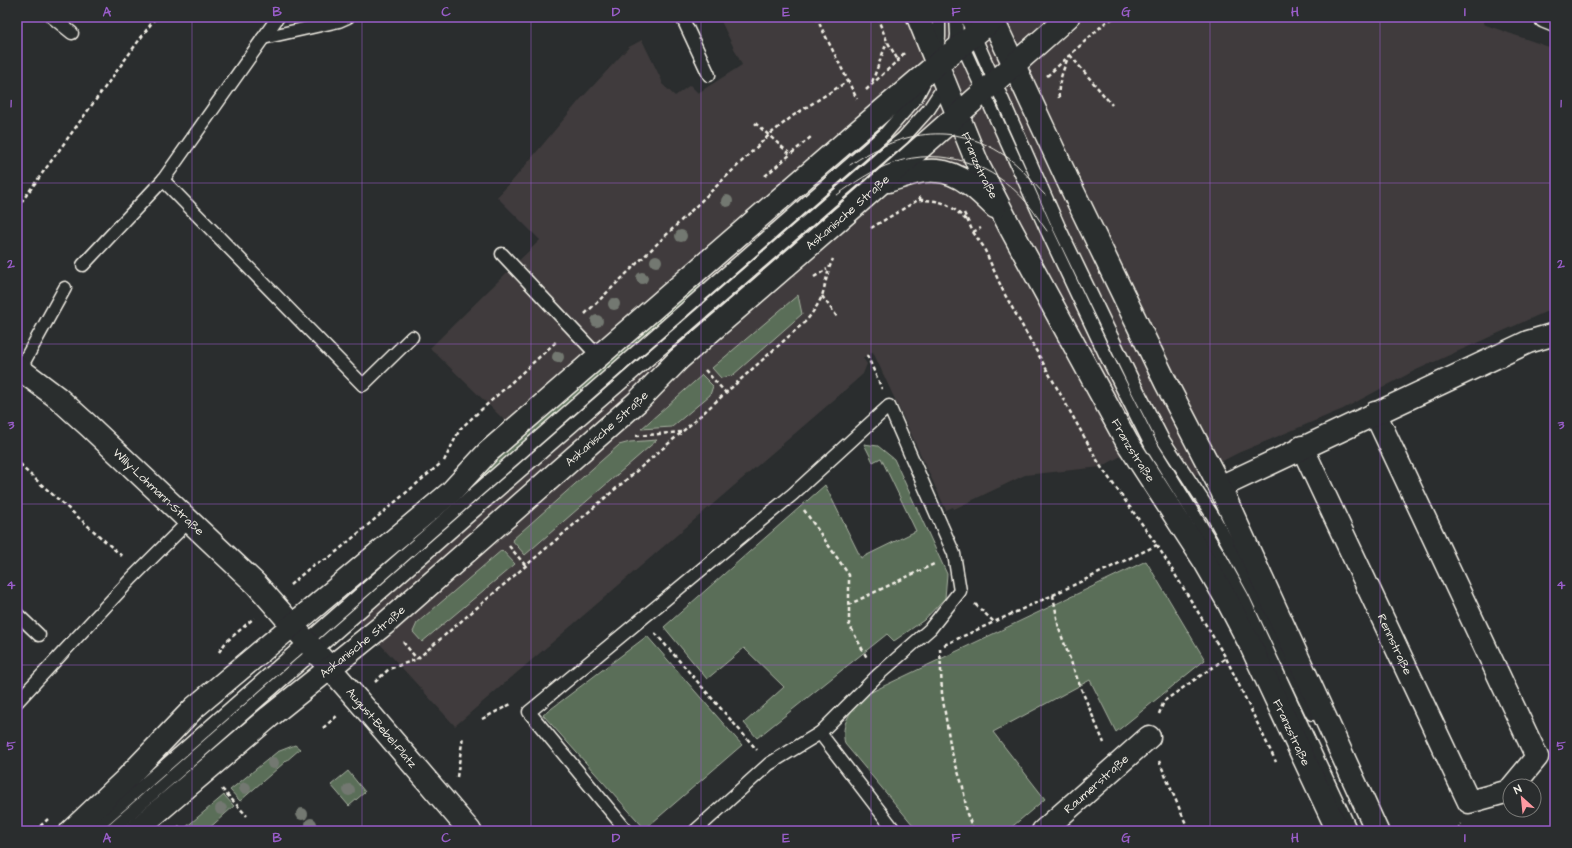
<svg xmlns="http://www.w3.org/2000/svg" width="1572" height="848" viewBox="0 0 1572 848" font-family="'Architects Daughter',sans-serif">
<rect width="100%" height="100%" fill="#2a2d2e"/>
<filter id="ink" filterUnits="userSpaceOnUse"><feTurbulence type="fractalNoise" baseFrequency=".025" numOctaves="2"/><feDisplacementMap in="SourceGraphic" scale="8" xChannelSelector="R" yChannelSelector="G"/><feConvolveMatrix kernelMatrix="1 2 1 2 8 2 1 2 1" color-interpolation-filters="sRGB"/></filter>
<g filter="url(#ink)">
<polygon fill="#3f3b3c" points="719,17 1487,17 1483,24 1555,49 1555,309 1552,309 1414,371 1343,409 1238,453 1182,482 1154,438 1101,467 1025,475 954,509 953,507 946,510 873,352 863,358 867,364 863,374 835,399 455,726 350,611 535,450 430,348 540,240 497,197 514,179 579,101 629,47 642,40 662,81 662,84 675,96 690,85 698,93 742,65"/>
<g fill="#5a6e59" stroke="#a7b0a0">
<polygon points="700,277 706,285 480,481 490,461"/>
<polygon points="798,295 802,314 733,375 721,378 712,368"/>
<polygon points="702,375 713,386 710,395 672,427 641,429"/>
<polygon points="657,440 525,555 512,540 619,445 630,442"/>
<polygon points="864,444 878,446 894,459 947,574 945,598 924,620 894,641 887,634 757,738 744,723 784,687 744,648 707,679 664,627 825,485 861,558 916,531 881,458 873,462"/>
<polygon points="502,550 515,564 422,642 413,632 417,623"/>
<path d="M1146,561L1205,660L1116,732L1090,680L993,732L1045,799L1007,831H918L845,744C840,723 851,710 865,695Z"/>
<polygon points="647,636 742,745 645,829 543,715"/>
<polygon points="295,745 300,749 240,801 230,790 277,752"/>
<polygon points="348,771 365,792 349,806 331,785"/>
<polygon points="224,795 234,806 206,831 188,831 185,828"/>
</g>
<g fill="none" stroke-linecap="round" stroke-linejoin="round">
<g stroke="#f4f1e8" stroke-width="15">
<g id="service">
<polyline points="52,17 72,33"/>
<polyline points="682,17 709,75"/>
<polyline points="966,17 1059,227 1135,385 1162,438 1213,516 1254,591 1312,714"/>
<polyline points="263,38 339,21 348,17"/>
<polyline points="960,40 1047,231 1105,354 1151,445 1219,555 1243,598 1351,831"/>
<polyline points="955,50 957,35 956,17"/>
<polyline points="936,55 939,37 939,17"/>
<polyline points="163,180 363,385 412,337"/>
<polyline points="502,254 598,356"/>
<polyline points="83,265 163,180 278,17"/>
<polyline points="20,369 65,288"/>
<polyline points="17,614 39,635"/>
<polyline points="17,702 132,578 190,520"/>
<polyline points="91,831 452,513 885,134 916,98 925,81"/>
<polyline points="110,831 471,514 903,138 929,109 946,83"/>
<polyline points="627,831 529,712 793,494 889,406 954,554 960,591 930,629 877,676 820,733 895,831"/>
<polyline points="695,831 769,764 820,733"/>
</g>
</g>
<g stroke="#f4f1e8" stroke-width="25">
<g id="minor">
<polyline points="1545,17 1555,21"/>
<polyline points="1375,413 1537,757 1513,786"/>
<path id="s1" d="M1302,447L1469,802L1509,791L1510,789"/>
<polyline points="1220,487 1528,342 1555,334"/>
<path id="s2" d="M1043,831L1149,737"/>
</g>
</g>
<g stroke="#f4f1e8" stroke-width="25">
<g id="tertiary">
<polyline points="918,17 937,64"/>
<path id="s3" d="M17,367L58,398L89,426L257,585L371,715L470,831"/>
</g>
</g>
<g stroke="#f4f1e8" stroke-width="25">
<g id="secondary">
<polyline points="993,20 1069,183 1166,383 1220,487 1377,831"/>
<path id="s4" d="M937,64L979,167L1011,229L1127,442L1205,562L1228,602L1251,646L1338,831"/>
<path d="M888,181C904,176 921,169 937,171C960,172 980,192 995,207"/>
<polyline points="71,831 126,779 194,708 451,492 488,452 856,133 931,69 997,17"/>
<path id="s5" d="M135,831L269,717L386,623L637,402L679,359L848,212L1068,17"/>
</g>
</g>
<g stroke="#f4f1e8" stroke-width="2.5" stroke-dasharray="4 3" stroke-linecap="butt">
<polyline points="816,17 857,99"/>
<polyline points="877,17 887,41 899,62"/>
<polyline points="1070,55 1112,105"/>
<polyline points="1047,76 1106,22 1116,17"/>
<polyline points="872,82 887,42"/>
<polyline points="866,90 898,60 905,52"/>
<path d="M1059,98C1057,84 1064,68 1069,55"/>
<polyline points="755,123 790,154"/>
<polyline points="765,176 812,136"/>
<path d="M919,200C943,200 950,204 967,221"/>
<polyline points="17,208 156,17"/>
<polyline points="964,213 973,232 983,246 1004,293 1101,467 1157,545 1226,658 1276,762"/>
<polyline points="871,228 918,200 921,197"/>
<polyline points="973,232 981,228"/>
<polyline points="814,277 827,269"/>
<polyline points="822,296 838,318"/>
<polyline points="585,314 769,135 794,115 848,81"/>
<polyline points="867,355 882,389"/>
<polyline points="705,370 726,393"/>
<polyline points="636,436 681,432"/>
<polyline points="17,458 24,469 124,558"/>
<polyline points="444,461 460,429 557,341"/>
<polyline points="804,510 849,575 849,624 867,658"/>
<polyline points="509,546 526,566"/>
<polyline points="290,585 313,565 329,558 440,464"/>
<polyline points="1053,595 1157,545"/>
<polyline points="975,604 994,622 1053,595 1059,629 1080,686 1104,743"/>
<polyline points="848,605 936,563"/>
<polyline points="655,633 757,750"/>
<polyline points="403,642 417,659"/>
<polyline points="944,645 994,622"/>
<polyline points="940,648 942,694 951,750 963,787 967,814 974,831"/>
<polyline points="219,652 226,642 254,618"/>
<path d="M375,682L389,669L417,659L682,432L807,320C813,312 818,305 822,296C826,283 827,271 833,259"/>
<polyline points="1159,714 1164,701 1226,658"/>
<polyline points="482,719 511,704"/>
<polyline points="323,728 338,715"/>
<polyline points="1159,761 1189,831"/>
<polyline points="457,777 463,736"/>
<polyline points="222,789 247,816"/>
<polyline points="178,826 182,831"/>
<polyline points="35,831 48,819"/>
<polyline points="1458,831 1461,824"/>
</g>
<use href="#service" stroke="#2a2d2e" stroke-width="12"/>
<use href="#minor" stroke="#2a2d2e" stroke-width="22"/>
<use href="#tertiary" stroke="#2a2d2e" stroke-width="22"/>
<use href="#secondary" stroke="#2a2d2e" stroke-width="22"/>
<g stroke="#f4f1e8" stroke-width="1">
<path d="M850,165C898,132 952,120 1004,155C1020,165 1032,182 1045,195"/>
<path d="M837,195C854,183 872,170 893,163C942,146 994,164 1027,203C1035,212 1040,222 1047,231"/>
</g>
</g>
<g fill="#737871">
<circle cx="727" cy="201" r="6"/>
<circle cx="681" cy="236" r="6"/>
<circle cx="656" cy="261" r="6"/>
<circle cx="642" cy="278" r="6"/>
<circle cx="614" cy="304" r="6"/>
<circle cx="597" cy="321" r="6"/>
<circle cx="558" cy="357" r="6"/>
<circle cx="273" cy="763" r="6"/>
<circle cx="245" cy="788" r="6"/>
<circle cx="349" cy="790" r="6"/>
<circle cx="221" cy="809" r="6"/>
<circle cx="302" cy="814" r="6"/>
<circle cx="311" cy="824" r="6"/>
</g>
</g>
<path fill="none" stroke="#995dc9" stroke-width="1" stroke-opacity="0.55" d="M192,17V831M362,17V831M531,17V831M701,17V831M871,17V831M1041,17V831M1210,17V831M1380,17V831M17,183H1555M17,344H1555M17,504H1555M17,665H1555"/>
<g text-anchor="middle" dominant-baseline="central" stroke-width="3.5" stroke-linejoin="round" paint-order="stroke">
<g font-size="12" fill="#f4f1e8" stroke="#2a2d2e">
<text stroke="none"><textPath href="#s4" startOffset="110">Franzstraße</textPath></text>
<text stroke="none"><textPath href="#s5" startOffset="944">Askanische Straße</textPath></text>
<text stroke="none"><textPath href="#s5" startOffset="620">Askanische Straße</textPath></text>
<text stroke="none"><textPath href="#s4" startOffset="434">Franzstraße</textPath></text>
<text stroke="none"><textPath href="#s3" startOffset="189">Willy-Lohmann-Straße</textPath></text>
<text stroke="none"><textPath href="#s5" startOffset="296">Askanische Straße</textPath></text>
<text stroke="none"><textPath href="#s1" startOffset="218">Rennstraße</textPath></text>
<text stroke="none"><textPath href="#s3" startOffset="514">August-Bebel-Platz</textPath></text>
<text stroke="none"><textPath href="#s4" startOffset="758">Franzstraße</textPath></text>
<text stroke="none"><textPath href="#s2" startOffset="71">Raumerstraße</textPath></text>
</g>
</g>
<rect width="1572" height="848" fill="none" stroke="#2a2d2e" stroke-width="44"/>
<g transform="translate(1522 798) rotate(333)"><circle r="19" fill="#2a2d2e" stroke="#7b7b78"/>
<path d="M0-3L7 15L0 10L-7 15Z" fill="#ff9aa2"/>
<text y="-6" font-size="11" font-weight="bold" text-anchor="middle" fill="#f4f1e8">N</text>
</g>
<rect x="22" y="22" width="1528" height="804" fill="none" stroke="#995dc9" stroke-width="1.5"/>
<g font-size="13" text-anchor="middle" font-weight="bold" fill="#995dc9">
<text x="107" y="16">A</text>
<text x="277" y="16">B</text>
<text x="446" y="16">C</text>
<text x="616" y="16">D</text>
<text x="786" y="16">E</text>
<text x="956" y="16">F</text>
<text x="1126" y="16">G</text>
<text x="1295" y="16">H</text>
<text x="1465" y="16">I</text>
<text x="11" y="107">1</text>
<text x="1561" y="107">1</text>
<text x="11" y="268">2</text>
<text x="1561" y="268">2</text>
<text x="11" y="429">3</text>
<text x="1561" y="429">3</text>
<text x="11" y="589">4</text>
<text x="1561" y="589">4</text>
<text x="11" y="750">5</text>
<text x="1561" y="750">5</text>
<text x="107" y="842">A</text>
<text x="277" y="842">B</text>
<text x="446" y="842">C</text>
<text x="616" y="842">D</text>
<text x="786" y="842">E</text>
<text x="956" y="842">F</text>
<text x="1126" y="842">G</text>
<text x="1295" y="842">H</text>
<text x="1465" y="842">I</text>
</g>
</svg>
